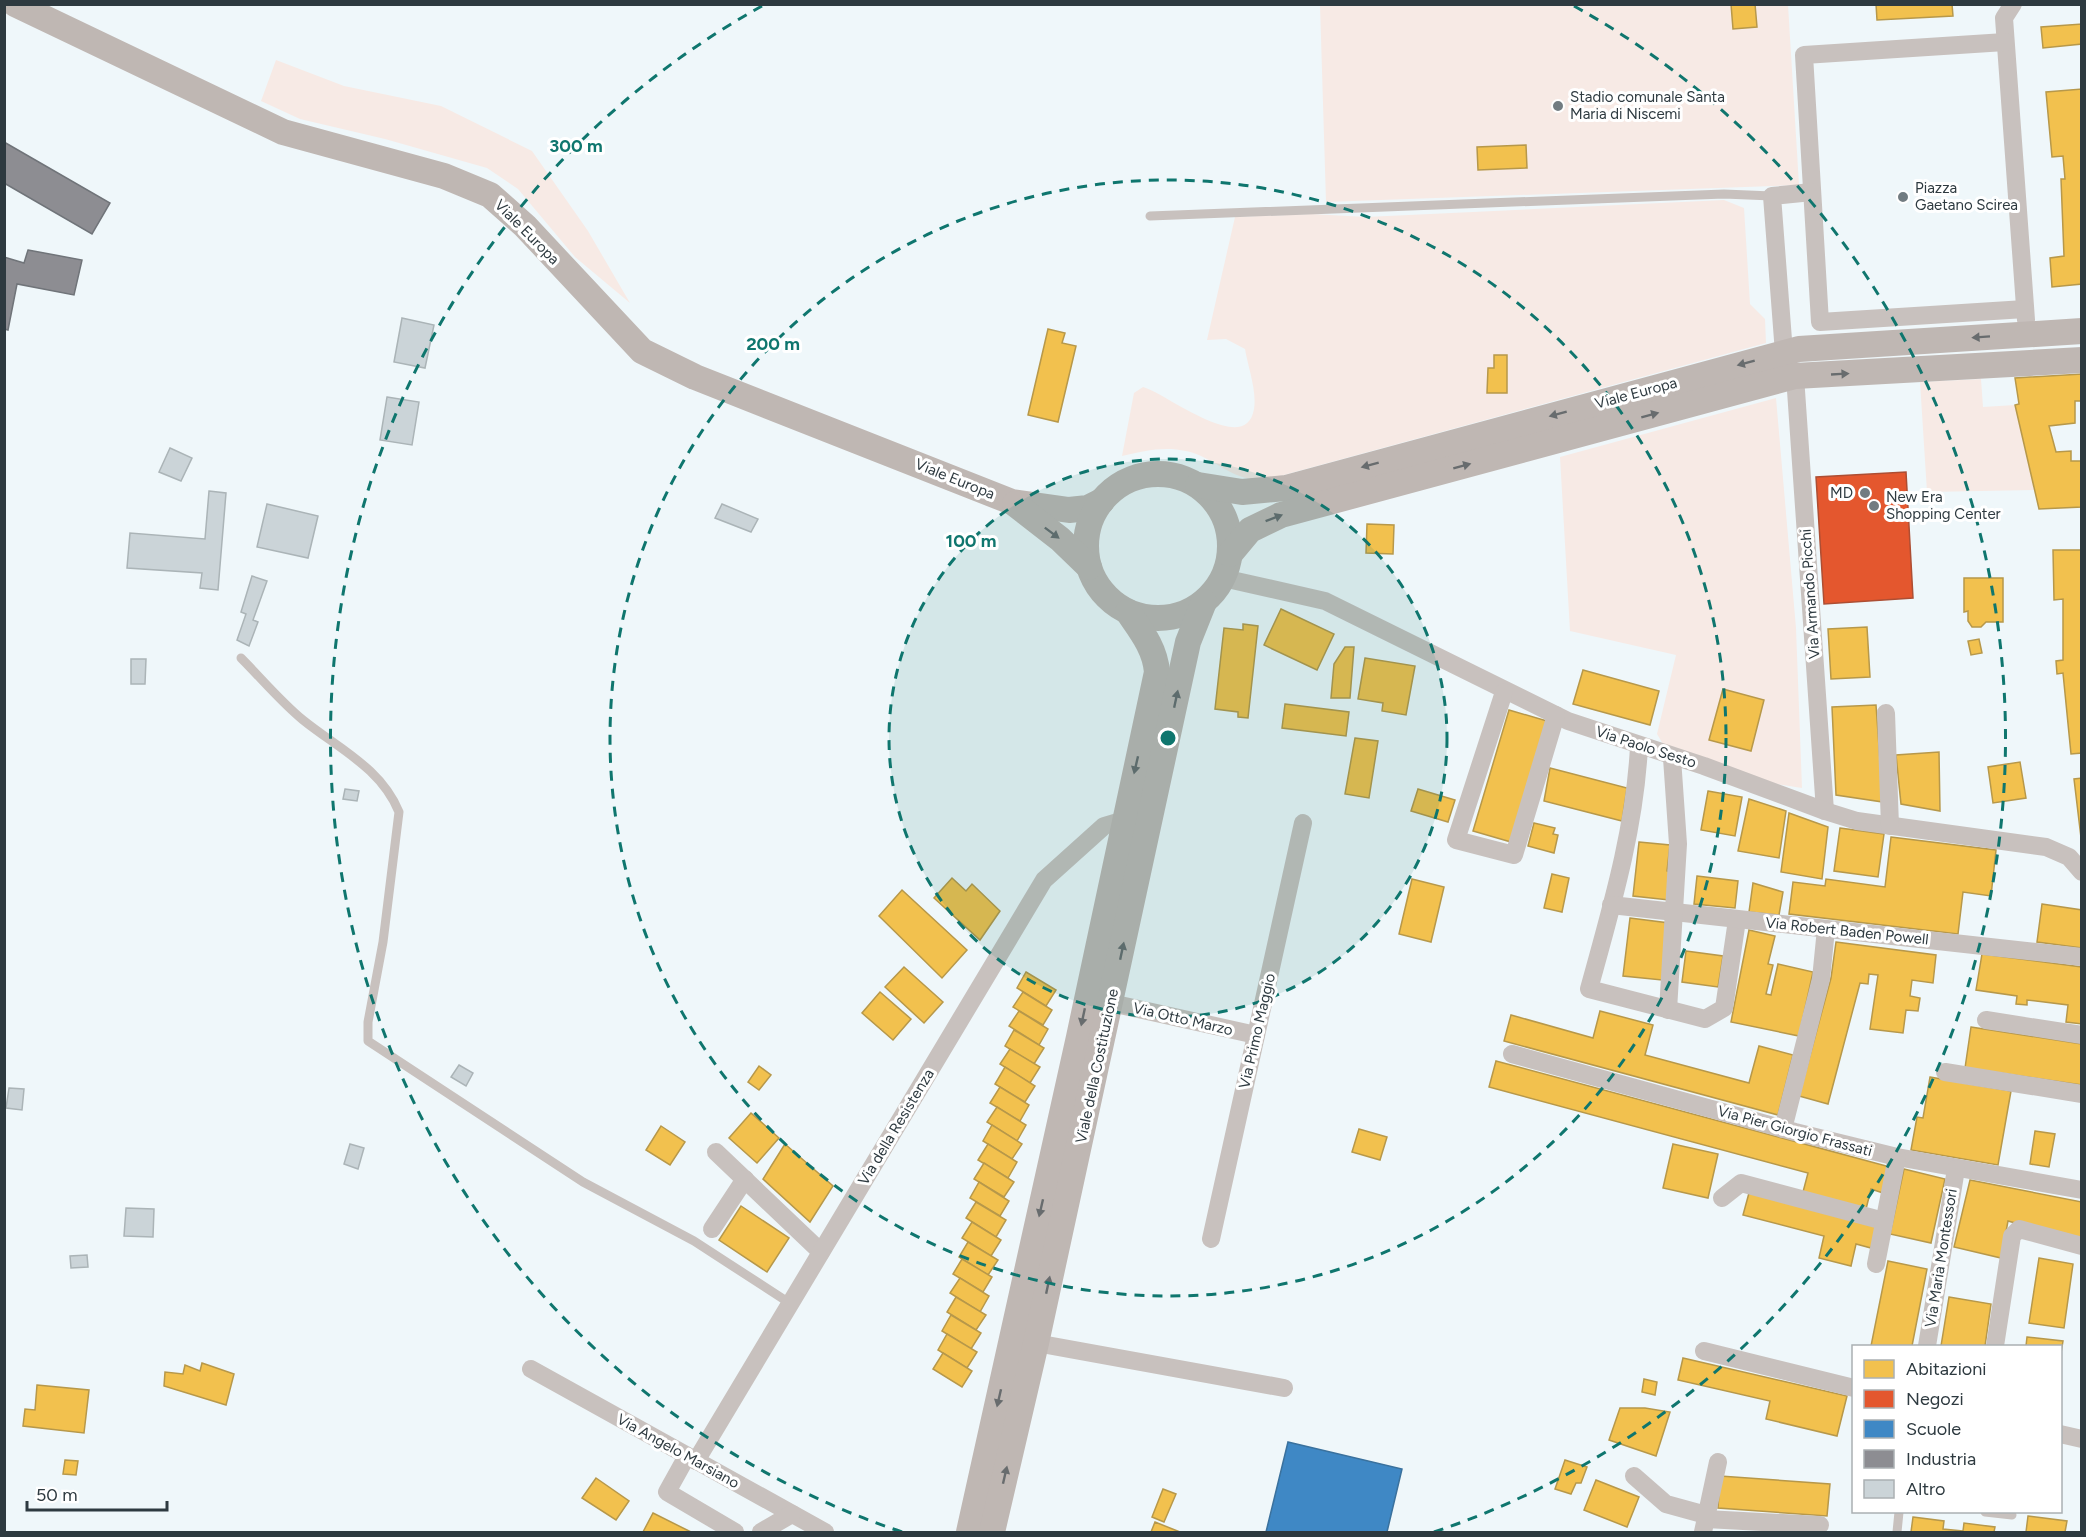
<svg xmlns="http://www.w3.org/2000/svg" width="2086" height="1537" viewBox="0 0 2086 1537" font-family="Figtree,sans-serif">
<rect width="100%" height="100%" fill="#eff7fa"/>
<g fill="#f7eae5">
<polygon points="1320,5 1788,5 1799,185 1326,202"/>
<polygon points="276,60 344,86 441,106 532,151 588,231 630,303 575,257 518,189 487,168 385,139 300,119 261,101"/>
<path d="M1724,200L1744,208L1750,304L1765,319L1766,343L1269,479C1232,484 1218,458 1186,451C1164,446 1143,451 1122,456L1134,393L1143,387C1166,393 1246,458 1254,409C1257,391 1248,367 1245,349L1226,339L1207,340L1235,217L1312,214L1366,217Z"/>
<polygon points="1981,379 1983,407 2015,405 2034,490 1927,492 1920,382"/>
<polygon points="1776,398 1796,628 1802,788 1771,783 1663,744 1657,734 1676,655 1570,631 1560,457"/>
</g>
<g fill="#f2c14e" stroke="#b7984a" stroke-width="1.5">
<polygon points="1731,4 1755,4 1757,27 1733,29"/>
<polygon points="1876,4 1952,4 1953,16 1877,20"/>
<polygon points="2082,24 2082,44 2043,48 2041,27"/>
<polygon points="2082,89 2082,284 2052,287 2050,258 2064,256 2061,179 2065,179 2063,156 2052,157 2046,92"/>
<polygon points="1526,145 1527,168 1478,170 1477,147"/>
<polygon points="1048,329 1065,333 1062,343 1076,346 1058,422 1028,415"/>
<polygon points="1494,355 1507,355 1507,393 1487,393 1488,368 1494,368"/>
<polygon points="2082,374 2082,401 2075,401 2075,423 2049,426 2056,452 2071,451 2071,461 2081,461 2082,444 2082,507 2039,509 2015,405 2019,404 2015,378"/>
<polygon points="1367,524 1394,525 1393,554 1366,553"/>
<polygon points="2053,550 2082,550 2082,753 2071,754 2063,673 2057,674 2056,661 2063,660 2063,599 2054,600"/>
<polygon points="1964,578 2003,578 2003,622 1986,622 1981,627 1972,627 1968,621 1968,611 1964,612"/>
<polygon points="1281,609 1334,634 1317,670 1264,645"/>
<polygon points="1243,624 1258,626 1248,718 1238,717 1238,712 1215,709 1224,628 1243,630"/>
<polygon points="1867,627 1870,677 1831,679 1828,629"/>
<polygon points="1979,639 1982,653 1971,655 1968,641"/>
<polygon points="1345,647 1354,647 1350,698 1331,698 1334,664"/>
<polygon points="1365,658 1415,666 1406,715 1382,711 1383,703 1358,699"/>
<polygon points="1583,670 1659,691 1650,725 1573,704"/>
<polygon points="1723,689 1764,700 1751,751 1709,740"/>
<polygon points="1285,704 1349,712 1346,736 1282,728"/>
<polygon points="1876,705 1883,802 1836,795 1832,707"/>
<polygon points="1509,710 1547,721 1511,842 1473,831"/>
<polygon points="1355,738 1378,741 1369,798 1345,794"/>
<polygon points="1939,752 1940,811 1901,804 1896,755"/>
<polygon points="2020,762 2026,798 1993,803 1988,767"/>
<polygon points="1550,768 1627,788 1622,821 1544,801"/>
<polygon points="2082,778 2082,846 2074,779"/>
<polygon points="1418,789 1455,800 1448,822 1411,811"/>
<polygon points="1708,791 1742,797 1735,836 1701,830"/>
<polygon points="1749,799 1786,811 1779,858 1738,851"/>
<polygon points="1789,813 1828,827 1822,879 1781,872"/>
<polygon points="1534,823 1555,828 1553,834 1558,835 1554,853 1528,846"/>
<polygon points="1840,828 1884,834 1878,877 1834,871"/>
<polygon points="1891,837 1996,850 1991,896 1963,892 1958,934 1789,914 1793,882 1825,886 1826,879 1885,887"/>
<polygon points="1639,842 1670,845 1667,871 1672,872 1669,900 1633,896"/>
<polygon points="1552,874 1569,878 1562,912 1544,908"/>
<polygon points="1697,876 1738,881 1735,908 1694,904"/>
<polygon points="952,878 966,891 972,884 1000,911 980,940 934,898"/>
<polygon points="1412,879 1444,887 1431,942 1399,934"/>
<polygon points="1753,883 1783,892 1779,915 1749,912"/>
<polygon points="902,890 967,950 942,978 879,916"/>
<polygon points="2042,904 2082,910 2082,948 2037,942"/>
<polygon points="1630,918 1669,923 1662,980 1623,976"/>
<polygon points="1749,930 1775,936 1768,964 1773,965 1766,994 1771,995 1778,964 1813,972 1799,1036 1731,1022"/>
<polygon points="1836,942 1936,955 1933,983 1912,980 1910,996 1920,998 1918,1011 1906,1010 1903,1033 1870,1029 1878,975 1869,974 1868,984 1860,983 1828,1104 1799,1096 1831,978"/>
<polygon points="1686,951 1723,956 1718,987 1682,982"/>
<polygon points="1982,954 2082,967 2082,1024 2066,1022 2068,1005 2027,1000 2027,1005 2016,1004 2017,996 1976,990"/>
<polygon points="904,967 943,1002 924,1023 885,987"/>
<polygon points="1026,972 1056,990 1046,1006 1017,988"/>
<polygon points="880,992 911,1019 893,1040 862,1013"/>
<polygon points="1023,992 1052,1010 1043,1025 1013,1007"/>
<polygon points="1019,1011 1048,1029 1039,1045 1009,1026"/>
<polygon points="1600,1011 1653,1025 1645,1055 1749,1083 1759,1046 1793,1055 1778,1115 1504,1041 1511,1015 1593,1038"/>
<polygon points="1971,1027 2082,1044 2082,1085 1965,1068"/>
<polygon points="1014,1030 1044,1048 1034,1064 1005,1046"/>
<polygon points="1010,1049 1040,1067 1030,1083 1000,1064"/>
<polygon points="1496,1061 1890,1167 1883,1193 1871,1189 1866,1209 1803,1192 1808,1173 1489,1087"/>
<polygon points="759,1066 771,1075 759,1090 748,1082"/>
<polygon points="1005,1067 1035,1086 1025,1102 995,1084"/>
<polygon points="1930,1077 2011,1091 1998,1165 1911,1150 1917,1117 1923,1118"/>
<polygon points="1000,1087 1029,1105 1020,1121 990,1103"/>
<polygon points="997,1107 1026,1125 1017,1141 987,1122"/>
<polygon points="751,1113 779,1138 757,1163 729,1138"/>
<polygon points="992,1125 1022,1144 1012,1159 983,1141"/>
<polygon points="661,1126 685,1142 670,1165 646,1150"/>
<polygon points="1359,1129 1387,1137 1380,1160 1352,1152"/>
<polygon points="2035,1131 2055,1134 2049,1167 2030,1164"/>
<polygon points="785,1144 833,1186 810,1222 763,1179"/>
<polygon points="988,1144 1017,1162 1008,1178 978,1160"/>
<polygon points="1673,1144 1718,1154 1708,1198 1663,1188"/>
<polygon points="984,1163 1014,1182 1004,1197 974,1179"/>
<polygon points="1904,1169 1945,1179 1931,1243 1890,1234"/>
<polygon points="1970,1180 2082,1202 2082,1242 2008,1221 2001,1258 1954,1247"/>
<polygon points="979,1182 1009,1201 1000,1216 970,1198"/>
<polygon points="1749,1193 1877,1227 1871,1248 1856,1244 1851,1266 1819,1258 1824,1236 1743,1215"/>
<polygon points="976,1202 1006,1220 996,1237 966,1218"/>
<polygon points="741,1206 789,1238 767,1272 719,1240"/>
<polygon points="972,1222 1001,1240 991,1256 962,1238"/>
<polygon points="968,1242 998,1260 988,1275 959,1257"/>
<polygon points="2039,1258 2073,1264 2064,1328 2029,1323"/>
<polygon points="962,1259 992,1277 983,1292 953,1274"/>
<polygon points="1888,1261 1927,1269 1912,1346 1871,1346"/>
<polygon points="960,1278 989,1296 980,1312 950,1293"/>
<polygon points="956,1297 986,1315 976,1330 947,1312"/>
<polygon points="1949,1297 1991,1304 1985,1346 1941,1346"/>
<polygon points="951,1315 981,1333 971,1349 942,1331"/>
<polygon points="947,1334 977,1352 967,1368 938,1350"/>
<polygon points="2027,1337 2063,1341 2060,1359 2060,1346 2026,1346"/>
<polygon points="943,1353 972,1371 962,1387 933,1369"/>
<polygon points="1683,1358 1847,1396 1837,1436 1766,1419 1770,1401 1678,1380"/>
<polygon points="202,1363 234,1374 226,1405 164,1386 165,1372 183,1374 185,1365 200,1371"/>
<polygon points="1644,1379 1657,1382 1655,1395 1642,1392"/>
<polygon points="37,1385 89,1390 84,1433 23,1426 25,1409 35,1410"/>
<polygon points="1620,1408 1645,1408 1670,1412 1656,1456 1609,1440"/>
<polygon points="65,1460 78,1461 76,1475 63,1474"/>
<polygon points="1565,1460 1587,1467 1581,1483 1576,1483 1571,1494 1555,1489"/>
<polygon points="1720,1476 1830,1484 1827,1516 1718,1508"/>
<polygon points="596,1478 629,1501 616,1520 582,1498"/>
<polygon points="1596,1480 1639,1497 1627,1527 1584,1510"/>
<polygon points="1163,1489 1176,1494 1164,1522 1152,1517"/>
<polygon points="653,1513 691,1532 643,1532"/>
<polygon points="2028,1516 2067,1521 2065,1532 2026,1532"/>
<polygon points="1913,1517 1944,1521 1943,1529 1963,1531 1964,1523 1995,1527 1994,1532 1911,1532"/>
<polygon points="1155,1522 1180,1532 1151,1532"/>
</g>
<polygon fill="#e4572e" stroke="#ad4e33" stroke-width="1.5" points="1906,472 1913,598 1824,604 1816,477"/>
<polygon fill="#3f88c5" stroke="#3a719d" stroke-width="1.5" points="1288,1442 1402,1469 1387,1532 1266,1532"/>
<g fill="#8d8d92" stroke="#707479" stroke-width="1.5">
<polygon points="4,142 110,203 92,234 4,183"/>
<polygon points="28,250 82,260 74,295 17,284 8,330 4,329 4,257 24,263"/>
</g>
<g fill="#cbd4d8" stroke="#abb4b7" stroke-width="1.5">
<polygon points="402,318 434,325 425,368 394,362"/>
<polygon points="387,397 419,402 412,445 380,440"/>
<polygon points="170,448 192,458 181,481 159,472"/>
<polygon points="209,491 226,493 218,590 200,588 202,573 127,568 130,533 205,539"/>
<polygon points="267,504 318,516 308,558 257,547"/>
<polygon points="722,504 758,519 751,532 715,518"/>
<polygon points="252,576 267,581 253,620 258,622 249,646 237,640 246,614 241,612"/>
<polygon points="131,659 146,659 145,684 131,684"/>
<polygon points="345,789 359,791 357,801 343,799"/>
<polygon points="459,1065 473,1073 466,1086 451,1077"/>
<polygon points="9,1088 24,1089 22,1110 6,1108"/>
<polygon points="350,1144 364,1148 358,1169 344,1164"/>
<polygon points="126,1208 154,1209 153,1237 124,1236"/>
<polygon points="87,1255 88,1267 71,1268 70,1256"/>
</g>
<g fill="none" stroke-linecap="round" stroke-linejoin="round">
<g stroke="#c8c1be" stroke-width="9">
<polyline points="1150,216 1724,194 1772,196"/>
<path d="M241,658C261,678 281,702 303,720C339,749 381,768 399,812L383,942L368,1022V1041L583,1182L694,1241L791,1304"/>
<polyline points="1985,1512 2012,1515"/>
<polyline points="1897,1532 1899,1512"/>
</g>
<g stroke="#c8c1be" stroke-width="18">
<polyline points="2013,4 2004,18 2026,320"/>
<polyline points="2005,42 1804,55 1820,322 2025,309"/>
<polyline points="1784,353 1772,196 1812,192"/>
<polyline points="1795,376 1825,811"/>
<polyline points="1223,578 1325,601 1568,721 1704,766 1825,811 1857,821 2046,847 2069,857 2082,872"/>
<polyline points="1504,692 1456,840 1514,855 1556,715"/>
<polyline points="1886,713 1890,826"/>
<path d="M1639,746C1635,829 1611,909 1589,989L1705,1019L1724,1008L1737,920"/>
<polyline points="1611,905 2082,957"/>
<polyline points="1111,1003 1256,1035"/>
<polyline points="1668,1010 1678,844 1672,758"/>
<polyline points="1986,1020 2082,1035"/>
<polyline points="1512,1054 1795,1132 1897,1157 2082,1190"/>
<polyline points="1945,1072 2082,1094"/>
<polyline points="1783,1129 1821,979 1826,929"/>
<polyline points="716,1152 821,1252"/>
<polyline points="1722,1198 1741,1183 1884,1221"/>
<polyline points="712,1229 745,1179"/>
<polyline points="1211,1239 1303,823"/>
<polyline points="1876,1264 1897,1157"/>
<polyline points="1036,1343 1284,1388"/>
<polyline points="1927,1346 1956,1169"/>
<polyline points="1995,1346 2012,1236 2019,1229 2082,1246"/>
<polyline points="1704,1351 1854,1388"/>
<polyline points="531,1369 825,1532"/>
<polyline points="2060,1434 2082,1439"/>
<polyline points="687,1456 667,1492 735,1532"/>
<polyline points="696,1461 1044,880 1104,826 1124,820"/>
<polyline points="1634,1476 1666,1504 1706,1515"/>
<polyline points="1706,1519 1820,1525"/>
<polyline points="761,1532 792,1514"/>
<polyline points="1703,1532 1718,1462"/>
</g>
<g stroke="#bfb7b3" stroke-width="26">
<polyline points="15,4 283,132 444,176 490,195 525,226 642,351 695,377 1012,502 1069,510 1088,508 1102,501"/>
<circle cx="1158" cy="546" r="72"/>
<polyline points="1198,485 1242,492 1286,488 1799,349 2082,331"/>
<polyline points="1015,504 1060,539 1089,567"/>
<polyline points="1230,554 1250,530 1281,515 1795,376 2082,360"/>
<path d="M969,1532L1079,1037L1157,672C1155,648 1141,631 1128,612"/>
<polyline points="992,1532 1036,1343 1188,642 1204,602"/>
</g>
</g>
<defs><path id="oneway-solid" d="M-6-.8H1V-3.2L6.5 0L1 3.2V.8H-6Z" transform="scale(1.5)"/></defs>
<g fill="#686c6e">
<use href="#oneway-solid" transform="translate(1981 337) rotate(176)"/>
<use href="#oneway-solid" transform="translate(1746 363) rotate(165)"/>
<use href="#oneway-solid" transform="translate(1840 374) rotate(-3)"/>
<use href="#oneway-solid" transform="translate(1558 414) rotate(165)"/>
<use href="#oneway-solid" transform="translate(1650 415) rotate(-15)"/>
<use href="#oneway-solid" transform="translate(1370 465) rotate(165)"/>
<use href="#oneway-solid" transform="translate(1462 466) rotate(-15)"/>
<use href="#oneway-solid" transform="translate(1274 518) rotate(-21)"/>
<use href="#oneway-solid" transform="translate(1052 533) rotate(37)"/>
<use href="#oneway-solid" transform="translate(1176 699) rotate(-78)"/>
<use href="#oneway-solid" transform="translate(1136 765) rotate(103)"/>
<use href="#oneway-solid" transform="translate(1122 951) rotate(-78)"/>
<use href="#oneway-solid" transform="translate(1083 1017) rotate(102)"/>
<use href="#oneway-solid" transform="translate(1041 1208) rotate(103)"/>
<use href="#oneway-solid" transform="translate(1048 1285) rotate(-78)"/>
<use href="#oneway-solid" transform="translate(999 1398) rotate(103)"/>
<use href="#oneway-solid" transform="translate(1005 1475) rotate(-77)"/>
</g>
<circle cx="1168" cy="738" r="279" fill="#0f766e" fill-opacity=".12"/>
<g fill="none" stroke="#0f766e" stroke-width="3" stroke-dasharray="10 8">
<circle cx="1168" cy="738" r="279"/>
<circle cx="1168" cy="738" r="558"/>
<path d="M902 1532A837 837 0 0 1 762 6M1574 6A837 837 0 0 1 1434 1532"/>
</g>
<g fill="#727c81" stroke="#fff" stroke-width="2">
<circle cx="1558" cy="106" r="6"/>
<circle cx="1903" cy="197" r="6"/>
<circle cx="1865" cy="493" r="6"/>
<circle cx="1874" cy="506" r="6"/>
</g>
<g text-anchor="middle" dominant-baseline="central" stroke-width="6" stroke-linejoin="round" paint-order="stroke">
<g font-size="15" fill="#2e3a40" stroke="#fff" text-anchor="start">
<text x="1570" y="97">Stadio comunale Santa<tspan x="1570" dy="17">Maria di Niscemi</tspan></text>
<text x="1915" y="188">Piazza<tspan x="1915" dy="17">Gaetano Scirea</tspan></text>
<text x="1853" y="493" text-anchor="end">MD</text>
<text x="1886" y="497">New Era<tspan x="1886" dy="17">Shopping Center</tspan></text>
</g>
<g font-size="15" fill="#2e3a40" stroke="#fff">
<text transform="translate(527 232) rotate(45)">Viale Europa</text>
<text transform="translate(1636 393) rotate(-15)">Viale Europa</text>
<text transform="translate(955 479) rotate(22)">Viale Europa</text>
<text transform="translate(1810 594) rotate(-94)">Via Armando Picchi</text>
<text transform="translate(1646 747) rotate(18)">Via Paolo Sesto</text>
<text transform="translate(1847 931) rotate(6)">Via Robert Baden Powell</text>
<text transform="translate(1183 1019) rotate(13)">Via Otto Marzo</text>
<text transform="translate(1257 1031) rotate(-77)">Via Primo Maggio</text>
<text transform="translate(1097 1066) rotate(-78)">Viale della Costituzione</text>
<text transform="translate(896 1127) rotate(-59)">Via della Resistenza</text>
<text transform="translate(1795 1131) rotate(15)">Via Pier Giorgio Frassati</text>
<text transform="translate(1941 1258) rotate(-81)">Via Maria Montessori</text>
<text transform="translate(678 1451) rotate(29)">Via Angelo Marsiano</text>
</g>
</g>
<circle cx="1168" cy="738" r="9" fill="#0f766e" stroke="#fff" stroke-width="3"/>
<g font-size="18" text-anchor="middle" font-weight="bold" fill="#0f766e" stroke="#fff" stroke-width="6" stroke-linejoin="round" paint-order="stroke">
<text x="576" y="152">300 m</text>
<text x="773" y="350">200 m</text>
<text x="971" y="547">100 m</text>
</g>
<rect width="2086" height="1537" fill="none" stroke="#2e3a40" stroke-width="12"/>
<rect x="1852" y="1345" width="210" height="168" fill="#ffffff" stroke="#abb0b3" stroke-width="1.5"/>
<rect x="1864" y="1360" width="30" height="18" fill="#f2c14e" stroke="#abb0b3" stroke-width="1.5"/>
<text x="1906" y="1375" font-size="18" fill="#2e3a40">Abitazioni</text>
<rect x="1864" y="1390" width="30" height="18" fill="#e4572e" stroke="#abb0b3" stroke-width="1.5"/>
<text x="1906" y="1405" font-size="18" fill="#2e3a40">Negozi</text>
<rect x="1864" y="1420" width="30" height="18" fill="#3f88c5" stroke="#abb0b3" stroke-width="1.5"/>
<text x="1906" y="1435" font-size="18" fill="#2e3a40">Scuole</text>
<rect x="1864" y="1450" width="30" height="18" fill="#8d8d92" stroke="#abb0b3" stroke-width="1.5"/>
<text x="1906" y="1465" font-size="18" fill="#2e3a40">Industria</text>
<rect x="1864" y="1480" width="30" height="18" fill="#cbd4d8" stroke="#abb0b3" stroke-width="1.5"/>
<text x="1906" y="1495" font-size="18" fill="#2e3a40">Altro</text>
<path d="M27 1501v9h140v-9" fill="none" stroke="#2e3a40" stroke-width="3"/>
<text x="36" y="1501" font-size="18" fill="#2e3a40" stroke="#ffffff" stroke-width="4.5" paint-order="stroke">50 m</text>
</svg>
